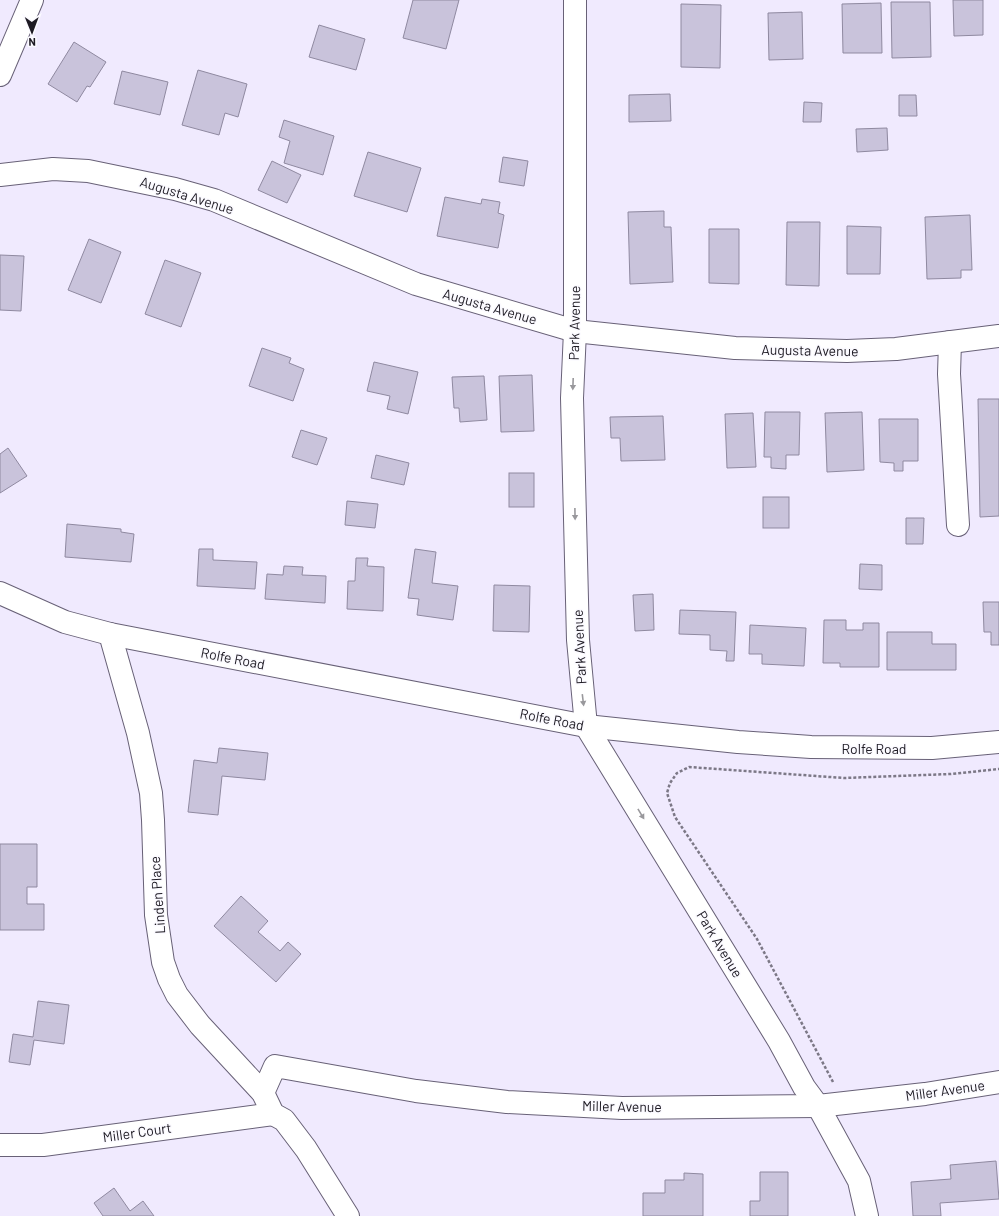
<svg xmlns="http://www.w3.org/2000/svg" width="999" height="1216" viewBox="0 0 999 1216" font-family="Barlow,sans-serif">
<rect width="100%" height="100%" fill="#f0eafe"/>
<g fill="#c9c3db" stroke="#8f89a0">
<polygon points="413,0 459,0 446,49 403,38"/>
<polygon points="953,0 983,0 983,35 954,36"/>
<polygon points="891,2 930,2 931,57 892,58"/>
<polygon points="881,3 882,53 843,53 842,4"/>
<polygon points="681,4 721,5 720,68 681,67"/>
<polygon points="802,12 803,59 769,60 768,13"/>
<polygon points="319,25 365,39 356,70 309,57"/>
<polygon points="74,42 106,62 90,87 87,86 77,102 48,84"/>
<polygon points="198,70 247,84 238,117 225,113 219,135 182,125"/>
<polygon points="122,71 168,82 160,115 114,104"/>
<polygon points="670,94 671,121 629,122 629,95"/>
<polygon points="899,95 916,95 917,116 899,116"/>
<polygon points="804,102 822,103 821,122 803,122"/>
<polygon points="284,120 334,136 323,175 284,163 290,141 279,137"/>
<polygon points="887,128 888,150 857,152 856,129"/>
<polygon points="368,152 421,168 407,212 354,196"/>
<polygon points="503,157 528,161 524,186 499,182"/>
<polygon points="272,161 301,175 287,203 258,190"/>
<polygon points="445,197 481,204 482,199 500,202 498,213 504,215 498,248 437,236"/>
<polygon points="664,211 664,227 671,227 673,282 630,284 628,212"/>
<polygon points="970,215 972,270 961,270 961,278 927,279 925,217"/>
<polygon points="787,222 820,222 819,286 786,285"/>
<polygon points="847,226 881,227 880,274 847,274"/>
<polygon points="709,229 739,229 739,284 709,283"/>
<polygon points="89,239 121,252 101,303 68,290"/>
<polygon points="0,255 24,256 21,311 0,310"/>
<polygon points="165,260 201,273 181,327 145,314"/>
<polygon points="262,348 291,358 289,363 304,369 293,401 249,386"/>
<polygon points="374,362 418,372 408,414 387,409 390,396 367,391"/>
<polygon points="532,375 534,431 501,432 499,376"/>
<polygon points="484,376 487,420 460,422 459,408 454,408 452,377"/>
<polygon points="978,399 999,399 999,516 980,517"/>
<polygon points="765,412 800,412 799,455 786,455 786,469 771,468 771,457 764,457"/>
<polygon points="862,412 864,470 827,472 825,413"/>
<polygon points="753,413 756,467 727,468 725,414"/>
<polygon points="663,416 665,460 621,461 620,438 611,438 610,417"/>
<polygon points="879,419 918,419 918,461 903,461 903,471 894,471 894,463 880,462"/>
<polygon points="301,430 327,438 317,465 292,457"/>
<polygon points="8,448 27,476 0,493 0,454"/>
<polygon points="376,455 409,463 404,485 371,478"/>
<rect x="509" y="473" width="25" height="34"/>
<rect x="763" y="497" width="26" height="31"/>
<polygon points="347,501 378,504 375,528 345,525"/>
<polygon points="906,518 924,518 923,544 906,544"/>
<polygon points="67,524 121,529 121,532 134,534 131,562 65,557"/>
<polygon points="199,549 213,549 213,560 257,562 255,589 197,586"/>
<polygon points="415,549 436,552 432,583 458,586 453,620 417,615 419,599 408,598"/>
<polygon points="356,558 368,558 367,566 384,567 383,611 347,609 348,581 355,581"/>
<polygon points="860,564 882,565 882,590 859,589"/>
<polygon points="284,566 303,567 302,575 326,576 325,603 265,599 267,574 283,575"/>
<polygon points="494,585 530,586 529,632 493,631"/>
<polygon points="653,594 654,630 635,631 633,595"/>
<polygon points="983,602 999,602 999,645 991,645 991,632 984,632"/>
<polygon points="680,610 736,612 734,661 726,661 727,651 710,650 710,635 679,634"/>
<polygon points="824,620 846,620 846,630 863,630 863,623 879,623 879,667 840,667 840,663 823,663"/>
<polygon points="750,625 806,628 804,666 762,664 762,654 749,654"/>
<polygon points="887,632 932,632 932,644 956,644 956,670 887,670"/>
<polygon points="219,748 268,753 265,780 222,776 218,815 188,812 194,760 217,763"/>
<polygon points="0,844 37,844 37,887 27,887 27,904 44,904 44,930 0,930"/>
<polygon points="241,896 268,921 258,932 280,951 288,942 301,954 276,982 214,926"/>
<polygon points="38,1001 69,1005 64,1044 34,1040 30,1065 9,1062 13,1034 33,1037"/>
<polygon points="996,1161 999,1199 940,1203 941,1216 913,1216 911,1182 951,1179 950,1165"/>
<polygon points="760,1172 788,1172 788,1216 750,1216 750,1201 760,1201"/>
<polygon points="684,1173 703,1174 703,1216 643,1216 643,1193 665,1193 665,1180 684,1180"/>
<polygon points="114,1188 130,1211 143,1201 154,1216 103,1216 94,1203"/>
</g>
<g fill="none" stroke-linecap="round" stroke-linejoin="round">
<g stroke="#686177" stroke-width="24">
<g id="minor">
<polyline points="575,0 575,331 572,398 578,640 586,726 779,1041 804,1087 818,1106 859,1181 867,1216"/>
<polyline points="0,75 32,0"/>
<polyline points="0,175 53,169 88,171 175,189 214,200 416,284 575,331 735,348 847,351 896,349 999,336"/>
<polyline points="950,342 949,374 958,525"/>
<polyline points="0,593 65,622 110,634 138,733 151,793 153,820 156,915 163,962 169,979 177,995 200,1025 263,1093 273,1114 284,1120 306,1149 348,1216"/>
<polyline points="110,634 586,726 738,742 811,747 932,748 999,742"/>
<polyline points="263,1093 275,1066 416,1091 507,1102 622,1108 818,1106 925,1094 999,1082"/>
<polyline points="0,1145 43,1145 273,1114"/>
</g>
</g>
<polyline stroke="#7c7886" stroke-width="2.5" stroke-dasharray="3 2" stroke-linecap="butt" points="833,1082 757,939 675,817 667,793 670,783 677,773 689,767 844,778 951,774 999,769"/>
<use href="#minor" stroke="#fff" stroke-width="22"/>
</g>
<defs><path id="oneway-solid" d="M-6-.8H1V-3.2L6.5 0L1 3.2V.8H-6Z"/></defs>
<g fill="#99989c">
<use href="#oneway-solid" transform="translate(573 384) rotate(92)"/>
<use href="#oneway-solid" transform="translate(575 514) rotate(89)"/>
<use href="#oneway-solid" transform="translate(583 700) rotate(83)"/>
<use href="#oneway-solid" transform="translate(641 814) rotate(59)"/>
</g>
<g text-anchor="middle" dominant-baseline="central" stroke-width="3" stroke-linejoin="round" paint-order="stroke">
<g font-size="14" fill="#1d1a23" stroke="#fbfaff">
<text transform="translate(187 195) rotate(17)">Augusta Avenue</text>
<text transform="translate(490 306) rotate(16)">Augusta Avenue</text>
<text transform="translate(574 323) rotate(-89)">Park Avenue</text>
<text transform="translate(810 350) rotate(1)">Augusta Avenue</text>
<text transform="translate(579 647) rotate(-93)">Park Avenue</text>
<text transform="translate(233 658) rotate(11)">Rolfe Road</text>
<text transform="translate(552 719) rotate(11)">Rolfe Road</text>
<text x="874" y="748">Rolfe Road</text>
<text transform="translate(157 895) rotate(-94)">Linden Place</text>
<text transform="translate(720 944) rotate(59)">Park Avenue</text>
<text transform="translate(945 1090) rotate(-8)">Miller Avenue</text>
<text transform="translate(622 1106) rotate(1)">Miller Avenue</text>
<text transform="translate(137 1132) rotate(-8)">Miller Court</text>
</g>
</g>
<g transform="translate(32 32) rotate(179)" stroke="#fbfaff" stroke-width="3" paint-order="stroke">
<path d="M0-3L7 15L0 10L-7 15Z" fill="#1d1a23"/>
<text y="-6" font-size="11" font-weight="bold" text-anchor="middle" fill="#1d1a23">N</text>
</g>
</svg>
